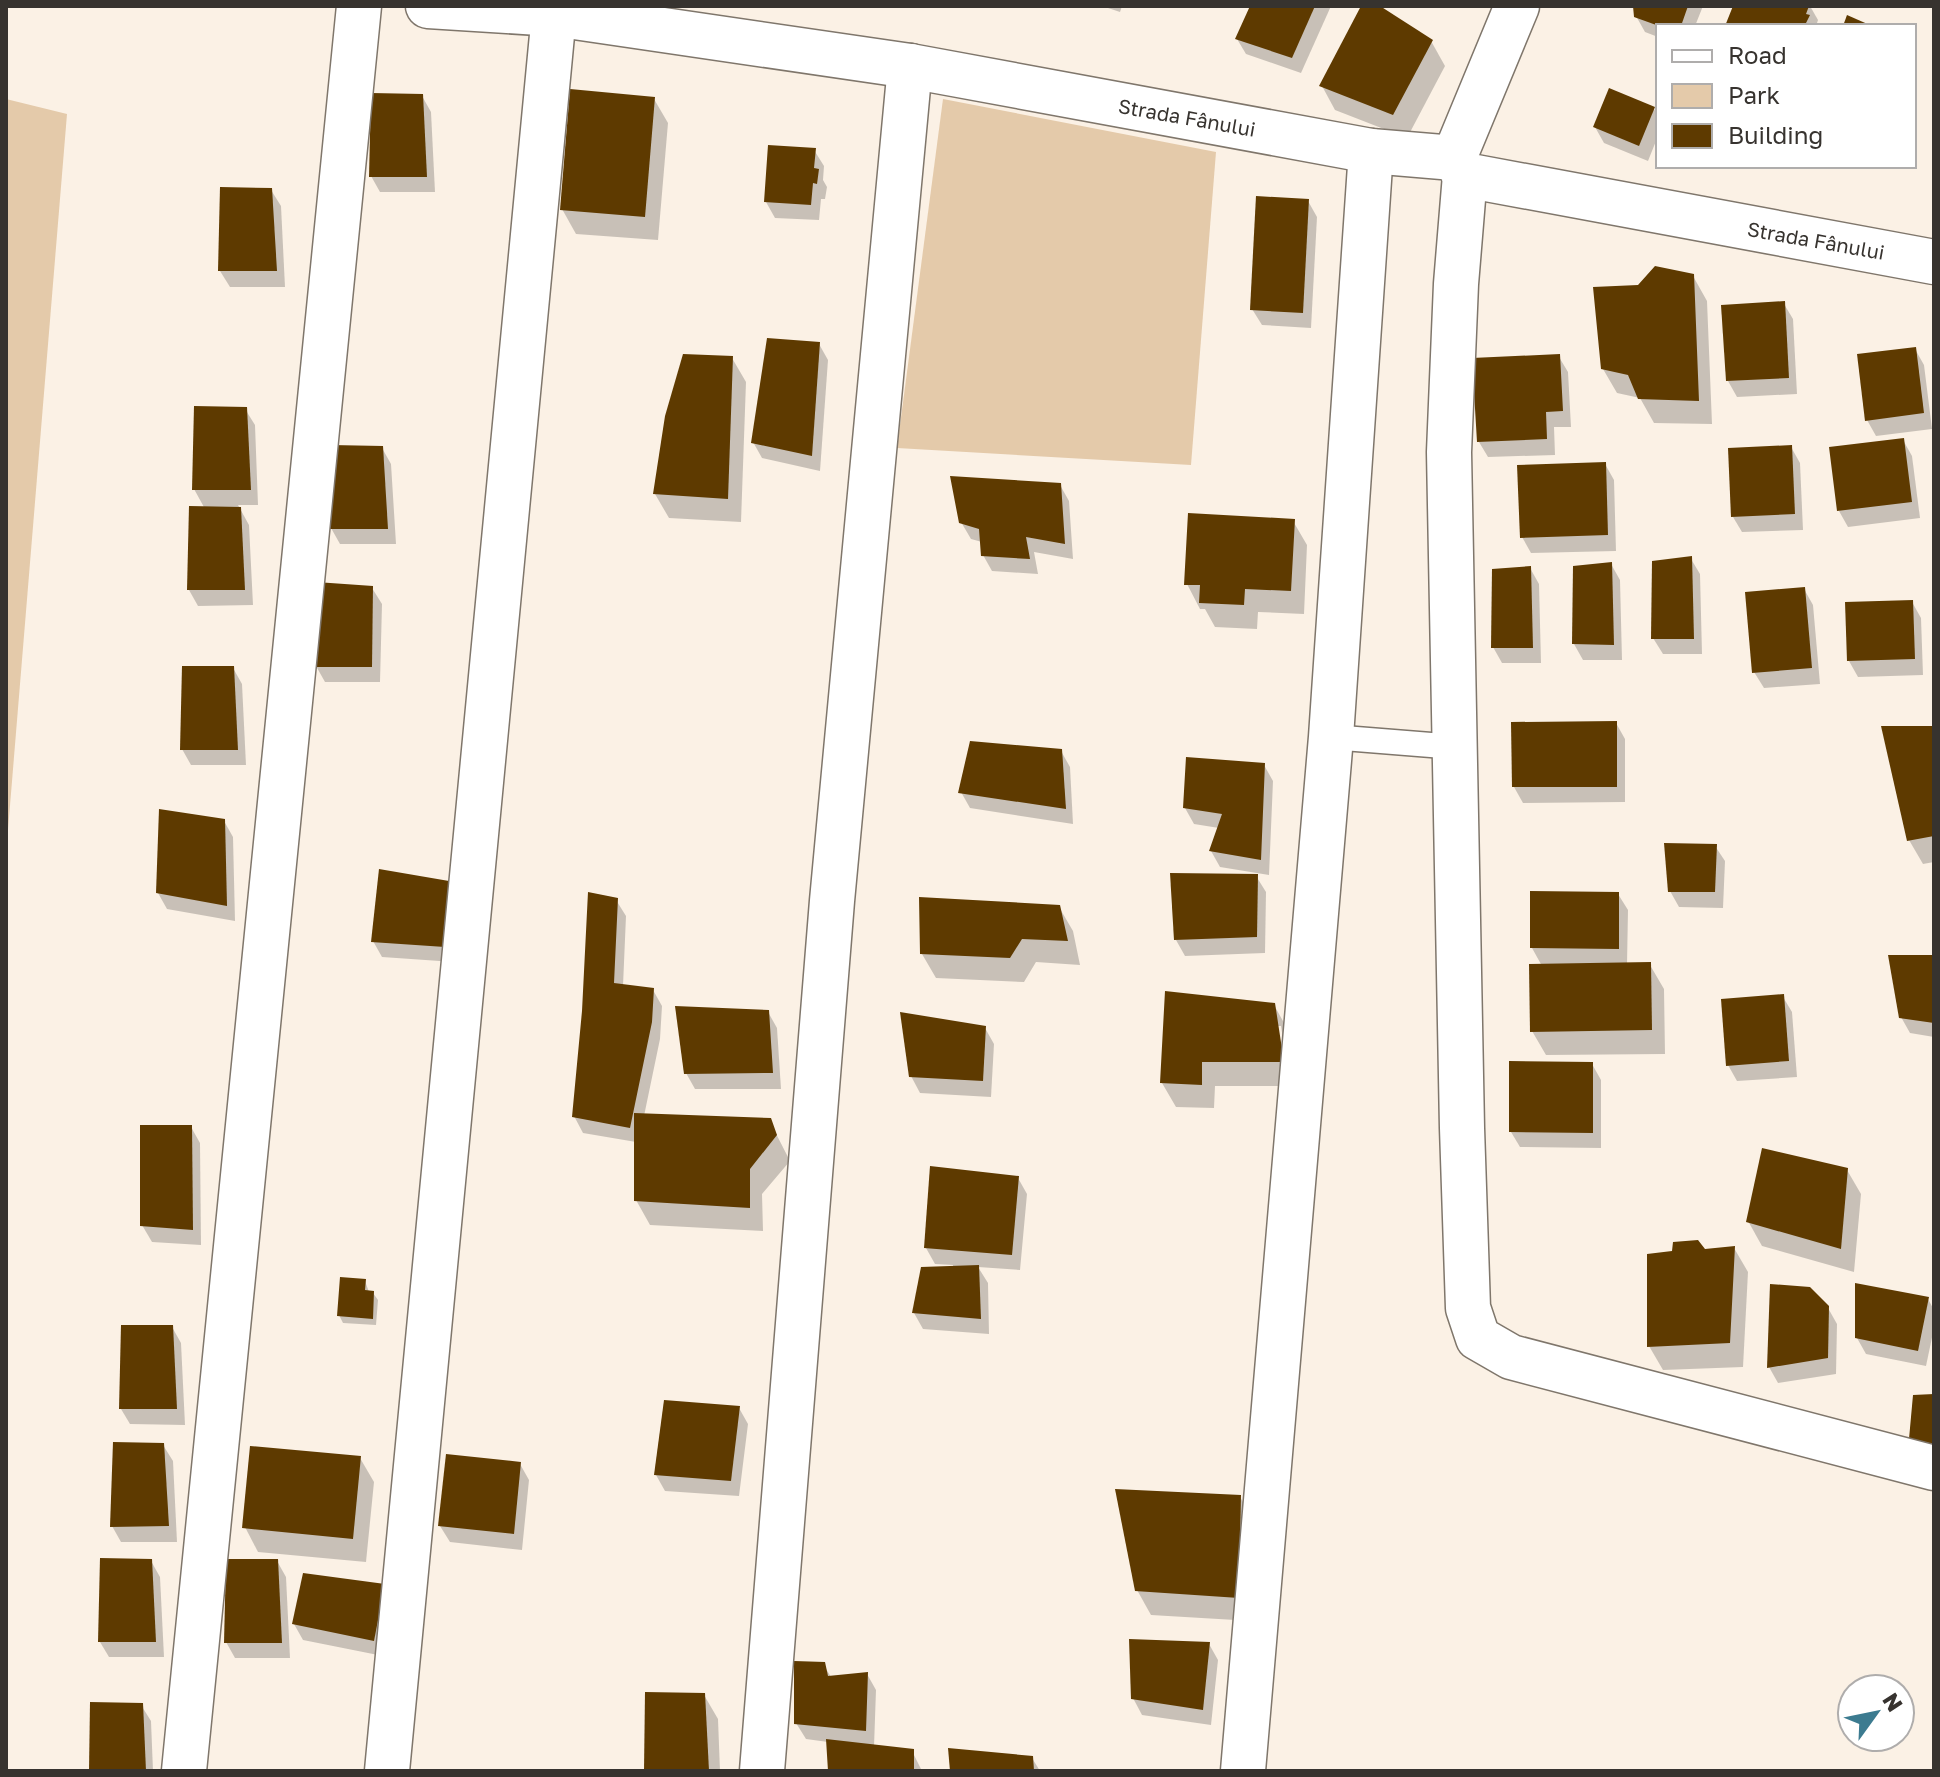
<svg xmlns="http://www.w3.org/2000/svg" width="1940" height="1777" viewBox="0 0 1940 1777" font-family="'Golos Text',sans-serif">
<rect width="100%" height="100%" fill="#fbf1e5"/>
<g fill="#e4caaa">
<polygon points="6,99 67,114 6,854"/>
<polygon points="943,99 1216,152 1191,465 897,448"/>
</g>
<g fill="#0003" fill-rule="evenodd">
<polygon points="1102,6 1122,6 1120,12"/>
<polygon points="1252,6 1331,6 1301,73 1246,54 1237,39"/>
<polygon points="1363,6 1376,6 1431,41 1445,66 1407,138 1335,110 1322,86"/>
<polygon points="1635,6 1703,6 1695,26 1658,26 1658,37 1645,32 1636,16"/>
<polygon points="1735,6 1810,6 1818,20 1816,26 1727,26"/>
<polygon points="422,96 431,112 435,192 380,192 371,176"/>
<polygon points="654,99 668,123 658,240 576,234 562,209"/>
<polygon points="1654,109 1658,116 1658,136 1648,161 1604,143 1595,127"/>
<polygon points="814,150 824,166 823,180 827,187 825,199 821,199 819,220 775,218 766,202"/>
<polygon points="271,190 281,206 285,287 230,287 220,271"/>
<polygon points="1308,201 1317,217 1311,328 1262,325 1252,309"/>
<polygon points="1693,276 1707,301 1712,424 1654,423 1640,398 1617,393 1603,369 1639,287"/>
<polygon points="1784,304 1793,319 1797,394 1737,397 1728,381"/>
<polygon points="819,344 828,360 820,471 762,458 753,442"/>
<polygon points="1915,349 1924,365 1932,429 1876,436 1867,420"/>
<polygon points="1559,357 1568,372 1571,427 1554,427 1555,455 1488,457 1479,442"/>
<polygon points="732,358 746,382 741,522 669,518 655,494"/>
<polygon points="245,409 255,425 258,505 238,505 249,525 253,605 198,606 189,590 205,509 194,489"/>
<polygon points="1903,440 1912,456 1920,518 1848,527 1839,511"/>
<polygon points="1791,447 1800,463 1803,530 1742,532 1733,517"/>
<polygon points="382,448 391,464 396,544 340,544 331,528"/>
<polygon points="1605,464 1614,480 1616,551 1531,553 1522,537"/>
<polygon points="1060,485 1069,501 1073,559 1034,552 1038,574 992,571 983,555 982,542 971,539 961,522"/>
<polygon points="1293,521 1307,545 1304,614 1258,612 1257,629 1215,627 1205,609 1200,609 1187,584"/>
<polygon points="1691,559 1700,574 1702,654 1663,654 1653,638"/>
<polygon points="1611,564 1620,580 1622,660 1583,660 1574,644"/>
<polygon points="1530,568 1539,584 1541,663 1502,663 1493,647"/>
<polygon points="372,588 382,604 380,682 325,682 316,666"/>
<polygon points="1804,589 1813,605 1820,684 1764,688 1754,672"/>
<polygon points="1912,602 1921,618 1923,675 1858,677 1849,661"/>
<polygon points="233,668 242,684 246,765 191,765 182,749"/>
<polygon points="1616,723 1625,739 1625,802 1523,803 1514,787"/>
<polygon points="1934,727 1934,862 1923,864 1909,840"/>
<polygon points="1061,751 1070,767 1073,824 970,808 961,792"/>
<polygon points="1264,765 1273,781 1269,875 1220,867 1211,851 1219,828 1194,824 1185,808"/>
<polygon points="224,821 233,837 235,921 167,909 158,893"/>
<polygon points="1715,846 1725,861 1723,908 1679,907 1670,891"/>
<polygon points="1256,876 1266,892 1265,953 1185,956 1176,940"/>
<polygon points="447,883 457,899 454,962 382,957 373,941"/>
<polygon points="1618,894 1628,910 1627,965 1650,965 1664,989 1665,1054 1546,1055 1532,1031 1542,966 1532,948"/>
<polygon points="616,900 626,916 623,986 653,990 662,1006 660,1039 644,1116 769,1120 790,1161 762,1194 763,1231 650,1225 636,1200 636,1142 583,1133 574,1116"/>
<polygon points="1059,907 1073,931 1080,965 1036,962 1024,982 936,978 922,954"/>
<polygon points="1934,957 1934,1037 1910,1033 1901,1017"/>
<polygon points="1783,997 1792,1012 1797,1077 1737,1081 1728,1065"/>
<path d="M1274,1005L1288,1030L1297,1086H1215L1214,1108L1176,1107L1162,1083ZM1277,1026H1281L1288,1072L1284,1073Z"/>
<polygon points="768,1012 777,1028 781,1089 695,1089 686,1073"/>
<polygon points="985,1028 994,1044 991,1097 920,1093 911,1076"/>
<polygon points="1592,1064 1601,1080 1601,1148 1520,1147 1511,1132"/>
<polygon points="191,1127 200,1143 201,1245 152,1242 142,1225"/>
<polygon points="1847,1170 1861,1194 1854,1272 1762,1246 1748,1221"/>
<polygon points="1018,1178 1027,1194 1020,1270 978,1267 988,1283 989,1334 923,1329 914,1313 953,1268 953,1265 935,1264 926,1248"/>
<polygon points="1734,1248 1748,1272 1743,1367 1663,1370 1649,1346 1674,1253"/>
<polygon points="365,1281 369,1292 373,1293 378,1300 376,1325 343,1323 339,1315"/>
<polygon points="1928,1299 1934,1310 1934,1328 1926,1366 1866,1354 1857,1338"/>
<polygon points="1828,1308 1837,1324 1836,1374 1778,1383 1769,1367"/>
<polygon points="172,1327 181,1343 185,1425 130,1424 121,1409"/>
<polygon points="739,1408 748,1424 739,1496 665,1491 656,1475"/>
<polygon points="163,1445 173,1461 177,1542 121,1542 112,1526"/>
<polygon points="360,1458 374,1482 366,1562 258,1552 245,1527"/>
<polygon points="520,1464 529,1480 522,1550 450,1542 440,1526"/>
<polygon points="1240,1497 1254,1521 1252,1621 1151,1615 1137,1590"/>
<polygon points="151,1561 160,1577 164,1657 109,1657 100,1642"/>
<polygon points="277,1561 286,1577 290,1658 235,1658 226,1642"/>
<polygon points="384,1586 383,1656 303,1640 294,1624"/>
<polygon points="1209,1644 1218,1660 1211,1725 1142,1715 1133,1698"/>
<polygon points="823,1664 831,1677 867,1674 876,1690 874,1747 912,1751 922,1771 830,1771 828,1742 806,1739 796,1723"/>
<polygon points="704,1695 718,1719 720,1771 646,1771"/>
<polygon points="141,1705 151,1721 153,1771 91,1771"/>
<polygon points="1032,1758 1040,1771 952,1771"/>
</g>
<g fill="#5e3a00">
<polygon points="1250,6 1315,6 1292,58 1235,39"/>
<polygon points="1361,6 1380,6 1433,40 1393,115 1319,86"/>
<polygon points="1633,6 1688,6 1681,26 1659,26 1634,17"/>
<polygon points="1733,6 1809,6 1806,14 1810,15 1805,25 1801,26 1725,26"/>
<polygon points="1847,15 1872,26 1843,26"/>
<polygon points="1609,88 1655,107 1639,146 1593,127"/>
<polygon points="570,89 655,97 645,217 560,210"/>
<polygon points="371,93 423,94 427,177 369,177"/>
<polygon points="768,145 816,148 814,168 819,169 817,184 813,183 811,205 764,202"/>
<polygon points="220,187 272,188 277,271 218,271"/>
<polygon points="1256,196 1309,199 1303,313 1250,310"/>
<polygon points="1655,266 1694,274 1699,401 1638,399 1628,375 1601,369 1593,287 1638,285"/>
<polygon points="1785,301 1789,378 1726,381 1721,305"/>
<polygon points="767,338 820,342 812,456 751,443"/>
<polygon points="1916,347 1924,413 1865,421 1857,354"/>
<polygon points="683,354 733,356 728,499 653,494 665,416"/>
<polygon points="1560,354 1563,411 1546,412 1547,439 1477,442 1472,358"/>
<polygon points="194,406 247,407 251,490 192,490"/>
<polygon points="1904,438 1912,502 1837,511 1829,447"/>
<polygon points="331,445 383,446 388,529 329,529"/>
<polygon points="1792,445 1795,514 1731,517 1728,448"/>
<polygon points="1606,462 1608,535 1520,538 1517,465"/>
<polygon points="950,476 1061,483 1065,544 1026,537 1030,559 981,556 979,529 959,523"/>
<polygon points="189,506 241,507 245,590 187,590"/>
<polygon points="1188,513 1295,519 1291,591 1245,589 1244,605 1199,603 1200,585 1184,585"/>
<polygon points="1692,556 1694,639 1651,639 1652,561"/>
<polygon points="1612,562 1614,645 1572,644 1573,566"/>
<polygon points="1531,566 1533,648 1491,648 1492,569"/>
<polygon points="316,582 373,586 372,667 314,667"/>
<polygon points="1805,587 1812,668 1752,673 1745,592"/>
<polygon points="1913,600 1915,659 1847,661 1845,602"/>
<polygon points="182,666 234,666 238,750 180,750"/>
<polygon points="1617,721 1617,787 1512,787 1511,722"/>
<polygon points="1881,726 1934,726 1934,836 1907,841"/>
<polygon points="970,741 1062,749 1066,809 958,793"/>
<polygon points="1186,757 1265,763 1261,860 1209,851 1222,814 1183,808"/>
<polygon points="159,809 225,819 227,906 156,893"/>
<polygon points="1664,843 1717,844 1715,892 1668,892"/>
<polygon points="379,869 449,881 445,947 371,942"/>
<polygon points="1170,873 1258,874 1257,937 1174,940"/>
<polygon points="1530,891 1619,892 1619,949 1530,948"/>
<polygon points="588,892 618,898 614,983 654,988 652,1022 630,1128 572,1117 582,1011"/>
<polygon points="919,897 1060,905 1068,941 1022,939 1010,958 920,954"/>
<polygon points="1888,955 1934,955 1934,1023 1899,1018"/>
<polygon points="1651,962 1652,1030 1530,1032 1529,964"/>
<polygon points="1165,991 1275,1003 1284,1062 1202,1062 1202,1085 1160,1083"/>
<polygon points="1784,994 1789,1061 1726,1066 1721,999"/>
<polygon points="675,1006 769,1010 773,1073 684,1074"/>
<polygon points="900,1012 986,1026 983,1081 909,1077"/>
<polygon points="1509,1061 1593,1062 1593,1133 1509,1132"/>
<polygon points="634,1113 771,1118 777,1135 750,1169 750,1208 634,1201"/>
<polygon points="140,1125 192,1125 193,1230 140,1226"/>
<polygon points="1762,1148 1848,1168 1841,1249 1746,1222"/>
<polygon points="930,1166 1019,1176 1012,1255 924,1248"/>
<polygon points="1698,1240 1705,1249 1735,1246 1730,1343 1647,1347 1647,1254 1672,1251 1673,1242"/>
<polygon points="979,1265 981,1319 912,1313 921,1267"/>
<polygon points="340,1277 366,1279 365,1290 374,1291 373,1319 337,1316"/>
<polygon points="1855,1283 1929,1297 1918,1351 1855,1338"/>
<polygon points="1770,1284 1810,1287 1829,1306 1828,1358 1767,1368"/>
<polygon points="121,1325 173,1325 177,1409 119,1409"/>
<polygon points="1934,1394 1934,1444 1909,1439 1913,1395"/>
<polygon points="664,1400 740,1406 731,1481 654,1475"/>
<polygon points="113,1442 164,1443 169,1526 110,1527"/>
<polygon points="250,1446 361,1456 353,1539 242,1528"/>
<polygon points="446,1454 521,1462 514,1534 438,1526"/>
<polygon points="1115,1489 1241,1495 1239,1598 1135,1591"/>
<polygon points="100,1558 152,1559 156,1642 98,1642"/>
<polygon points="226,1559 278,1559 282,1643 224,1643"/>
<polygon points="303,1573 385,1584 374,1641 292,1624"/>
<polygon points="1129,1639 1210,1642 1203,1710 1131,1699"/>
<polygon points="794,1661 825,1662 828,1676 868,1672 866,1731 794,1724"/>
<polygon points="645,1692 705,1693 709,1771 644,1771"/>
<polygon points="90,1702 143,1703 146,1771 89,1771"/>
<polygon points="826,1739 914,1749 914,1771 828,1771"/>
<polygon points="948,1748 1033,1756 1034,1771 950,1771"/>
</g>
<g fill="none" stroke-linecap="round" stroke-linejoin="round">
<g stroke="#7f766b" stroke-width="27">
<polyline id="service" points="1331,737 1456,747"/>
</g>
<g stroke="#7f766b" stroke-width="47">
<g id="minor">
<polyline points="428,6 554,14 910,66 1371,151 1454,158 1465,175 1934,262"/>
<polyline points="1454,158 1517,6"/>
<polyline points="1465,175 1456,284 1449,452 1462,1128 1468,1308 1478,1338 1511,1357 1934,1468"/>
<polyline points="184,1771 359,6"/>
<polyline points="387,1771 554,14"/>
<polyline points="762,1771 832,901 910,66"/>
<polyline points="1243,1771 1331,737 1371,151"/>
</g>
</g>
<use href="#service" stroke="#fff" stroke-width="24"/>
<use href="#minor" stroke="#fff" stroke-width="44"/>
</g>
<g text-anchor="middle" dominant-baseline="central" stroke-width="8" stroke-linejoin="round" paint-order="stroke">
<g font-size="20" fill="#37332f" stroke="#fff">
<text transform="translate(1187 117) rotate(10)">Strada Fânului</text>
<text transform="translate(1816 240) rotate(10)">Strada Fânului</text>
</g>
</g>
<rect width="1940" height="1777" fill="none" stroke="#37332f" stroke-width="16"/>
<rect x="1656" y="24" width="260" height="144" fill="#ffffff" stroke="#afadac" stroke-width="2"/>
<rect x="1672" y="50" width="40" height="12" fill="#ffffff" stroke="#afadac" stroke-width="2"/>
<text x="1728" y="64" font-size="24" fill="#37332f">Road</text>
<rect x="1672" y="84" width="40" height="24" fill="#e4caaa" stroke="#afadac" stroke-width="2"/>
<text x="1728" y="104" font-size="24" fill="#37332f">Park</text>
<rect x="1672" y="124" width="40" height="24" fill="#5e3a00" stroke="#afadac" stroke-width="2"/>
<text x="1728" y="144" font-size="24" fill="#37332f">Building</text>
<g transform="translate(1876 1713) rotate(57)"><circle r="38" fill="#ffffff" stroke="#afadac" stroke-width="2"/>
<path d="M0-6L14 30L0 20L-14 30Z" fill="#3c7b90"/>
<text y="-12" font-size="22" font-weight="bold" text-anchor="middle" fill="#37332f">N</text>
</g>
</svg>
